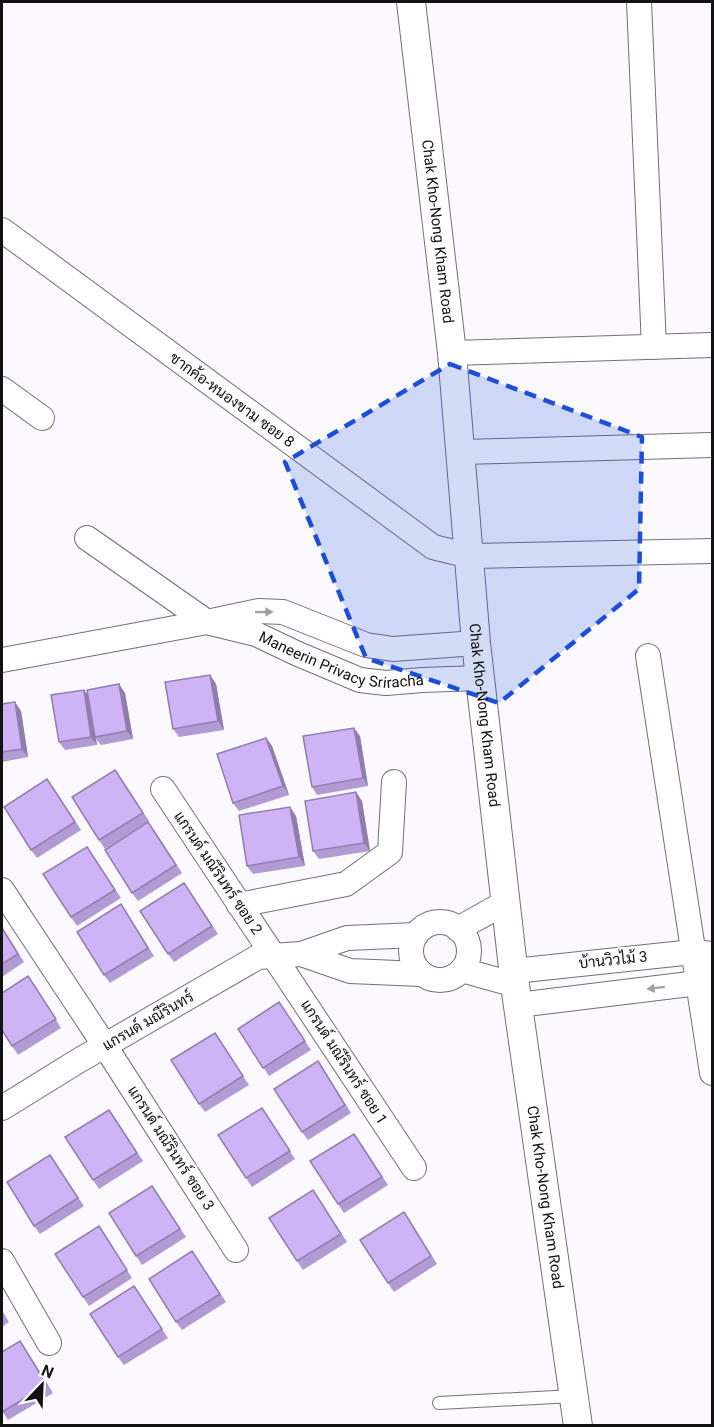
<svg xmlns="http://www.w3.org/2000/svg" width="714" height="1427" viewBox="0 0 714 1427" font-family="Roboto,Sarabun,sans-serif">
<rect width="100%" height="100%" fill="#fbf9fe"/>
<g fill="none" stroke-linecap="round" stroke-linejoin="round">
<g stroke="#727075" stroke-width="14">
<polyline id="service" points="439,1403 574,1396"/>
</g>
<g stroke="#727075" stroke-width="26">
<g id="minor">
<polyline points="639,2 654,347"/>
<polyline points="2,230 433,547 470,556 712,551"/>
<polyline points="452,353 712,345"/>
<polyline points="2,389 42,418"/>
<polyline points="461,452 712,445"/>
<path id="s1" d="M87,538L207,622L256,634L298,654L360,680L386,683L422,680L480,678"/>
<polyline points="648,656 712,1073"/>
<polyline points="2,660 207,622 259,611 283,612 366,645 393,649 476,643"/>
<polyline points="163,789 414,1168"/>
<polyline points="2,890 105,1046 236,1250"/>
<polyline points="239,905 346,884 390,852 394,782"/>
<circle cx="440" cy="951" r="29"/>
<polyline points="458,929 506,902"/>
<polyline points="301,954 350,971 421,974"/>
<polyline points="462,970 515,985"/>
<polyline points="514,971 693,952 712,954"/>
<polyline points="518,1005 698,983 712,977"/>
<polyline points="2,1108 78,1061 258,957 301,954 347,938 416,935"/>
<polyline points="2,1261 49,1343"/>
</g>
</g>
<g stroke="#727075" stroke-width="30">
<g id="tertiary">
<path id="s2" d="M411,2L452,353L476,643L515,985L578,1426"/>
</g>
</g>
<use href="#service" stroke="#fff" stroke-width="12"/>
<use href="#minor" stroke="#fff" stroke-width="24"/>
<use href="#tertiary" stroke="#fff" stroke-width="28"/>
</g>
<g fill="#b29ad4">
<polygon points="210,675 216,684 224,730 179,737 173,729"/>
<polygon points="84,690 88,696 125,693 133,739 101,745 96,739 97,745 65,750 59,742"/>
<polygon points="2,704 21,711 28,757 2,762"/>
<polygon points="360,736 368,786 317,795 312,787"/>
<polygon points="266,738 272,746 289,795 239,811 233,803"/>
<polygon points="121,778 149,821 105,849 99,840"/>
<polygon points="53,787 81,830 37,858 31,850"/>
<polygon points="362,801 370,851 319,859 313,851"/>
<polygon points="296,816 305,866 253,874 247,866"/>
<polygon points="154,830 182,873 138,901 132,893"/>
<polygon points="87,847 121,898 77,926 71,917"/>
<polygon points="184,883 218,934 174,962 168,954"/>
<polygon points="121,904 154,956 110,983 104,975"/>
<polygon points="2,927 24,962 2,977"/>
<polygon points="34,984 61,1028 18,1055 2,1030"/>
<polygon points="279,1002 311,1050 269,1076 238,1029"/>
<polygon points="221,1042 249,1085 205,1112 199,1104"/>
<polygon points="324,1070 351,1113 308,1140 302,1132"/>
<polygon points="262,1108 295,1159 252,1187 246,1178"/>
<polygon points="115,1118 143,1161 99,1189 93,1180"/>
<polygon points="360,1142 388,1185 344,1213 338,1204"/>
<polygon points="50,1155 84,1206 40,1234 34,1226"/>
<polygon points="152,1186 186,1237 142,1265 136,1256"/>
<polygon points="313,1190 347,1242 303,1270 297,1261"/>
<polygon points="410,1221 437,1264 394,1292 388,1283"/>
<polygon points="99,1226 132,1278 89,1306 83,1297"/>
<polygon points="192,1251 226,1302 182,1330 176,1322"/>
<polygon points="140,1295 168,1338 124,1365 118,1357"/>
<polygon points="2,1310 9,1322 2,1327"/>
<polygon points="26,1350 53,1393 8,1420 2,1411"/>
</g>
<g fill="#917dad">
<polygon points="210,675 216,684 224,730 218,721"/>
<polygon points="119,684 125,693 133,739 127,731"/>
<polygon points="84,690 90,698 95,737 96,739 97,745 91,737"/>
<polygon points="15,702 21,711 28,757 22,749"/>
<polygon points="354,728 360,736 368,786 363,778"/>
<polygon points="266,738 272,746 289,795 283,786"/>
<polygon points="356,792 362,801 370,851 364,843"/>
<polygon points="290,807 296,816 305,866 299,857"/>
</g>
<g fill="#cfb3f7" stroke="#917dad" stroke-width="1.5">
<polygon points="210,675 218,721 173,729 165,682"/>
<polygon points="119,684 127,731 95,737 87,690"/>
<polygon points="84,690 91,737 59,742 51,695"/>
<polygon points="15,702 22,749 2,752 2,704"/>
<polygon points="354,728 363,778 312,787 303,736"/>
<polygon points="266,738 283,786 233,803 217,754"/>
<polygon points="115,770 143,813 99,840 72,797"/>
<polygon points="47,779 75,822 31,850 4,807"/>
<polygon points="356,792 364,843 313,851 305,801"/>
<polygon points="290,807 299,857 247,866 239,815"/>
<polygon points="148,822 176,865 132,893 105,850"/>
<polygon points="87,847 115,890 71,917 43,874"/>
<polygon points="184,883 212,926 168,954 140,911"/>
<polygon points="121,904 148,948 104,975 77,932"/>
<polygon points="2,928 18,954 2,964"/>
<polygon points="28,976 56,1019 12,1046 2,1030 2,993"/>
<polygon points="279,1002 305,1041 263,1068 238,1029"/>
<polygon points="215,1033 243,1076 199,1104 171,1060"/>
<polygon points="318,1061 345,1105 302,1132 274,1089"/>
<polygon points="262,1108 290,1151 246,1178 218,1135"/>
<polygon points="109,1110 137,1153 93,1180 65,1137"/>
<polygon points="354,1134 382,1177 338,1204 310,1161"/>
<polygon points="50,1155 78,1198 34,1226 7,1182"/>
<polygon points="152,1186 180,1229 136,1256 109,1213"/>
<polygon points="313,1190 341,1234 297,1261 269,1218"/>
<polygon points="404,1212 431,1256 388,1283 360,1240"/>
<polygon points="99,1226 127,1270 83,1297 55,1254"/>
<polygon points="192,1251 220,1294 176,1322 149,1279"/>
<polygon points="134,1286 162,1329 118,1357 90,1314"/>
<polygon points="20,1341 47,1385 2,1412 2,1352"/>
</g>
<defs><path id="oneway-solid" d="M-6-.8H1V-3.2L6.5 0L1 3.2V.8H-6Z" transform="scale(1.5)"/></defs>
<g fill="#a0a0a1">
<use href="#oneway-solid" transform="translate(264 612) rotate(-1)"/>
<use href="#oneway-solid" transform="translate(656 988) rotate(173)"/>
</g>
<path fill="#1d4ed8" fill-opacity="0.2" stroke="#1d4ed8" stroke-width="4.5" stroke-dasharray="12 8" stroke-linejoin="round" d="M450,364L642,437L639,589L499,703L366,658L285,462Z"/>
<g text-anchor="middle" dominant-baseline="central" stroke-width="4.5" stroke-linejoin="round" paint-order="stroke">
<g font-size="15" fill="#121213" stroke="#fff">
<text stroke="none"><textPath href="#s2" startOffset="231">Chak Kho-Nong Kham Road</textPath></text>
<text transform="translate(232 400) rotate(36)">ชากค้อ-หนองขาม ซอย 8</text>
<text stroke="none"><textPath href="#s1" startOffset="288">Maneerin Privacy Sriracha</textPath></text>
<text stroke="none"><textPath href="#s2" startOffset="717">Chak Kho-Nong Kham Road</textPath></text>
<text transform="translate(218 873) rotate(56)">แกรนด์ มณีรินทร์ ซอย 2</text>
<text transform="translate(613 960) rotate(-6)">บ้านวิวไม้ 3</text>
<text transform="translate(148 1021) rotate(-30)">แกรนด์ มณีรินทร์</text>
<text transform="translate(344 1062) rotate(57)">แกรนด์ มณีรินทร์ ซอย 1</text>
<text transform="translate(171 1148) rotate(57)">แกรนด์ มณีรินทร์ ซอย 3</text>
<text stroke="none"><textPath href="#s2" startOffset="1203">Chak Kho-Nong Kham Road</textPath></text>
</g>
</g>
<rect width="714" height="1427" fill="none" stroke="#121213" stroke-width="6"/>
<g transform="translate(42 1385) rotate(23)" stroke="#ffffff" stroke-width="4.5" paint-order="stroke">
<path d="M0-4.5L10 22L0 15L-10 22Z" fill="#121213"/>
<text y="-9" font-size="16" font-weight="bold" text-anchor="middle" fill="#121213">N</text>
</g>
</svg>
